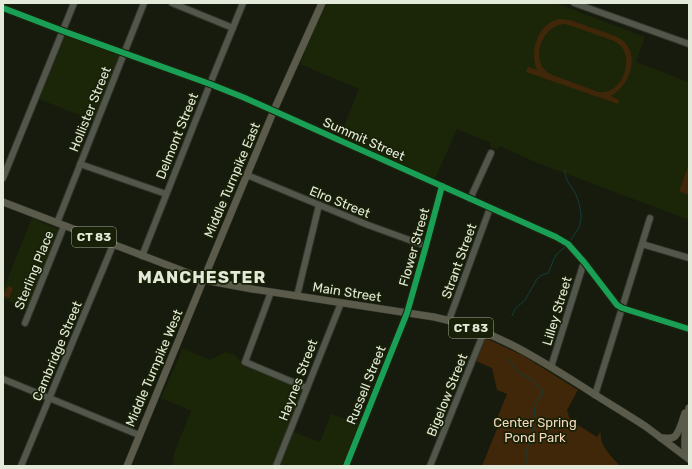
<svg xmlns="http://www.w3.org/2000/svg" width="692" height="469" viewBox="0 0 692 469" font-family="Rubik,sans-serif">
<rect width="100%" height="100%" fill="#161b0d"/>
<g fill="#1b2507">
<polygon points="326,3 556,3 645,37 636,62 689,82 689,220 540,164 499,146 497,150 494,148 490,147 491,143 457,129 435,179 340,136 359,89 300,64 313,31"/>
<polygon points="65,36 120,55 94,121 39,99"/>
<polygon points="32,218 60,230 28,310 3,299 3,290"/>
<polygon points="183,348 210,360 226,352 235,355 244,366 303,389 288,430 320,442 331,414 359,423 342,466 173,466 174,453 191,411 161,398"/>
</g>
<g fill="#402709" fill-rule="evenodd">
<path d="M559,19L570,20L615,36C643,48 632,84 611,96L619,100L618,104L526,72L528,67L537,70C529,50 538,24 559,19ZM564,24L572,26L614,41C638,53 624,96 598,92L550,74C529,62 541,26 564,24Z"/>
<polygon points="689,164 689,195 679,191"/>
<polygon points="8,286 13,288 9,298 3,296"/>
<path d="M485,338L522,355L578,390L567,410L570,420L597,437L601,431C598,444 612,457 620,466H482L499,424L496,421L507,394L497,390L492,368L476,361Z"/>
</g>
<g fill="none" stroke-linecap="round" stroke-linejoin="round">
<g stroke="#113f3b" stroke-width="1">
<path d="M565,170C564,179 571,185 575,193C579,200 583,216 580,224C579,230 573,235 571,240"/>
<polyline points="512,316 515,309 525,300 537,279 540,276 548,273 549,271 553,261 556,255 565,247"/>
<polyline points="508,359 518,372 532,380 543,392 535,406 533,429 526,452 526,466"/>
</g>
<g stroke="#2f332a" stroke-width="8">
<g id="minor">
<polyline points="172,3 233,28"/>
<polyline points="574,3 689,44"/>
<polyline points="3,8 63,31 210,84 245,98 556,237 568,244 584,262 617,305 622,308 689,329"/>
<polyline points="80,164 166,194"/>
<polyline points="247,175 368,225 426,246"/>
<polyline points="3,178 74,3"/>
<polyline points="470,199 491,153"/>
<polyline points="57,223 144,3"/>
<polyline points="642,244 689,258"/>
<polyline points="142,256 210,84 243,3"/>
<polyline points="271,292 245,362 307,388"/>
<polyline points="297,296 319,205"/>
<polyline points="449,320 490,208"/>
<polyline points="25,323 64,226"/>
<polyline points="551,367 584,262"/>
<polyline points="3,379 139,435"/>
<polyline points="595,395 650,218"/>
<polyline points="21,466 113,245"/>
<polyline points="276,466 341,303"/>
<polyline points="346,466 407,313 426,246 442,186"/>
<polyline points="430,466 484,332"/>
</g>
</g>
<g stroke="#2f332a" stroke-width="8">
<g id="major">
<path d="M3,202L209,281L252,289L434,317C490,328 536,357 583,387C603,400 625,413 645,426C660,437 674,448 689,459"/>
<path d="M661,438C665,438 671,439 674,437C679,434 683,419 685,413"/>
<path d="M689,459C688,455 686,451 685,447C684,434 687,420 689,408"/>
<polyline points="127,466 207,271 274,110 322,3"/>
</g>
</g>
<use href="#minor" stroke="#52564b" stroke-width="6"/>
<use href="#major" stroke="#5a5b4a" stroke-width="7"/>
<g stroke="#182107" stroke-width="8">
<g id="cycleway">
<polyline points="3,8 63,31 210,84 245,98 556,237 568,244 584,262 617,305 622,308 689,329"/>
<polyline points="346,466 407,313 426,246 442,186"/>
</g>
</g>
<use href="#cycleway" stroke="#1a9f57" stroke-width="6"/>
</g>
<g text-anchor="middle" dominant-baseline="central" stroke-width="3.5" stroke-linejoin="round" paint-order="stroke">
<g fill="#182107" stroke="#a6ae9b" stroke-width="1">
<rect x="72" y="227" width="44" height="20" rx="3"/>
<rect x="449" y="318" width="44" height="20" rx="3"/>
</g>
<g font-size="12" font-weight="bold" fill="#e3eada">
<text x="94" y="237">CT 83</text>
<text x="471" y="328">CT 83</text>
</g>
<g font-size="13" fill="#e3eada" stroke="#182107">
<text transform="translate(90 109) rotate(-68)">Hollister Street</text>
<text transform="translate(177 136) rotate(-68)">Delmont Street</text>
<text transform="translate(364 139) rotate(24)">Summit Street</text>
<text transform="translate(232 180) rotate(-67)">Middle Turnpike East</text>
<text transform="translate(340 202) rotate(22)">Elro Street</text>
<text transform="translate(414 247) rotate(-74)">Flower Street</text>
<text transform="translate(459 261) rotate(-70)">Strant Street</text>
<text transform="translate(34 270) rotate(-68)">Sterling Place</text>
<text transform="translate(347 292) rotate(9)">Main Street</text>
<text transform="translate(557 311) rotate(-73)">Lilley Street</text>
<text transform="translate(57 351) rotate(-67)">Cambridge Street</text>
<text transform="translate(154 368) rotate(-67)">Middle Turnpike West</text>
<text transform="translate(298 380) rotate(-69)">Haynes Street</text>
<text transform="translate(366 385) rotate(-68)">Russell Street</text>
<text transform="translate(447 395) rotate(-68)">Bigelow Street</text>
</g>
<g font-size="13" fill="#f5d8be" stroke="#182107">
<text x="535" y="422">Center Spring<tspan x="535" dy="15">Pond Park</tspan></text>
</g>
<g font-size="17" font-weight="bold" letter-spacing="1" fill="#e3eada" stroke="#182107">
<text x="202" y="277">MANCHESTER</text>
</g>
</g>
<rect width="692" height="469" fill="none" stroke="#e3eada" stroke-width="8"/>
</svg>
